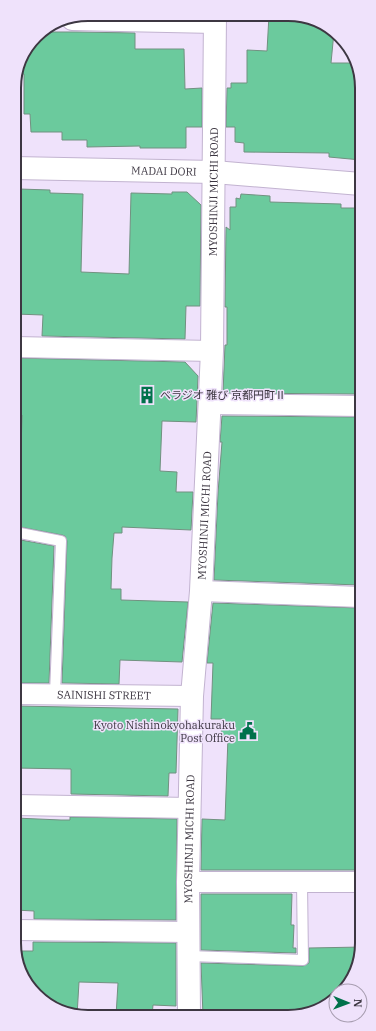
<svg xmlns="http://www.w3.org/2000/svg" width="376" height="1031" viewBox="0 0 376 1031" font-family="'IBM Plex Serif','Noto Sans JP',serif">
<rect width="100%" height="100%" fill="#efe2fb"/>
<g fill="#6bca9d" stroke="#719180">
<polygon points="269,15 303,15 334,32 331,63 355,63 361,73 361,160 329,157 329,153 244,152 244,143 235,142 235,127 226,127 227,88 231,88 231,83 247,83 247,50 267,51"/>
<polygon points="39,32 77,32 135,33 135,49 184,49 185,89 202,88 202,127 186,127 186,148 140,148 140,146 87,147 87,140 62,140 62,132 31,132 30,114 24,114 24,74 17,74 22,55"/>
<polygon points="19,189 50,190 50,193 83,194 81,272 129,274 131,193 172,194 172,192 187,192 201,205 200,306 186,306 185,339 42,336 43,315 15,314 14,191 19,191"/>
<polygon points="241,194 270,196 270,202 341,204 341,208 361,208 361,270 359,270 357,329 359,329 357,394 223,393 225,345 227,345 227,307 225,307 226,227 230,230 230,207 236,207 236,198 240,199"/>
<polygon points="15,358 185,362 198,376 196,422 162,421 160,471 177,472 176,492 193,492 191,530 122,527 122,533 114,533 112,558 111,589 121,589 121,600 188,602 182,662 120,660 119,684 62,683 67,541 65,536 62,535 15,526 15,486 20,486 22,415 15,415"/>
<polygon points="222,416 356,417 356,428 361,428 360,585 214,580 218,493 222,442 220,442"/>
<polygon points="15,539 54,546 49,683 15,683"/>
<polygon points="213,603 359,608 359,616 361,616 361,870 201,870 202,819 225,820 228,737 221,737 222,719 211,719 213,663 207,663"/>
<polygon points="16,706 178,709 176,773 169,773 168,796 71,794 71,769 15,768"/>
<polygon points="70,817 177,819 176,920 34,919 34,911 15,910 15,818 61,820 70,820"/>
<polygon points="201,894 292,894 291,925 294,925 293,948 296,948 296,953 201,950"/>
<polygon points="33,942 176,943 176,1006 153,1005 152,1016 116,1016 118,983 79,982 77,1016 73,1016 36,996 22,969 22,951 33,951"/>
<polygon points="362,947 344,991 336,991 336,996 303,1016 203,1016 201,963 303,966 309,963 309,948"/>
</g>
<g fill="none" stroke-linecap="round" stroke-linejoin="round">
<g stroke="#c2b3d0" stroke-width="12">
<g id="lane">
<polyline points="15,532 61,541 55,694"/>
<polyline points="188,956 303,960 302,882"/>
</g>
</g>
<g stroke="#c2b3d0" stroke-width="22">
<g id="street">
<polyline points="72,20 215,23"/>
<polyline points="15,347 212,351"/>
<polyline points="210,404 361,406"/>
<polyline points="201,591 361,597"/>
<path id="s1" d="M15,694L192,696"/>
<polyline points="15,805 190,808"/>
<polyline points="188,882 362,882"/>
<polyline points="15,930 188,932"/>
</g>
</g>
<g stroke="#c2b3d0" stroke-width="24">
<g id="secondary">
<path id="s2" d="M14,168L214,172L361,184"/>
<path id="s3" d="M189,1016L188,882L192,696L201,591L212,351L215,15"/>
</g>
</g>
<use href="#lane" stroke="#fff" stroke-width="10"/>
<use href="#street" stroke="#fff" stroke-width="20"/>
<use href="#secondary" stroke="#fff" stroke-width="22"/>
</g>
<defs>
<g id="building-bare" transform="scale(1.38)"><path d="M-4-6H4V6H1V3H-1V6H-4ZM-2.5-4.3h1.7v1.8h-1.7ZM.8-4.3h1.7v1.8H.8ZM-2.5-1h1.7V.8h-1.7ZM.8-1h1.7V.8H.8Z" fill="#00714b" stroke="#efe2fb" stroke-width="2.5" paint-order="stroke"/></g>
<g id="civic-bare" transform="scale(1.38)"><path d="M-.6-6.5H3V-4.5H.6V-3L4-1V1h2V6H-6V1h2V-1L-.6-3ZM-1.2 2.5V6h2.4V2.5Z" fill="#00714b" stroke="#efe2fb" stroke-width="2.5" paint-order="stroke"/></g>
</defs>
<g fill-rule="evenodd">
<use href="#building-bare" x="147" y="395"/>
<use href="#civic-bare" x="248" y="731"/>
</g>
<g text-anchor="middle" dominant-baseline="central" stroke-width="3" stroke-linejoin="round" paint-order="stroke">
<g font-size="11" fill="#3d3742" stroke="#efe2fb">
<text stroke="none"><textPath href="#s2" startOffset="150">MADAI DORI</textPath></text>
<text stroke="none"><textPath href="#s3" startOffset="825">MYOSHINJI MICHI ROAD</textPath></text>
<text stroke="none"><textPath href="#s3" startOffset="501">MYOSHINJI MICHI ROAD</textPath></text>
<text stroke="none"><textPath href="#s1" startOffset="89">SAINISHI STREET</textPath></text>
<text stroke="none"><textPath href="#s3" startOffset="177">MYOSHINJI MICHI ROAD</textPath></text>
</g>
<g font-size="11" fill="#3d3742" stroke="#efe2fb" text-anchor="start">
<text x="160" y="395">べラジオ 雅び 京都円町Ⅱ</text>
<text x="235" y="725" text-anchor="end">Kyoto Nishinokyohakuraku<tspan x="235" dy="13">Post Office</tspan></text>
</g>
</g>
<path d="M0 0H376V1031H0ZM88 21H288A67 67 0 0 1 355 88V943A67 67 0 0 1 288 1010H88A67 67 0 0 1 21 943V88A67 67 0 0 1 88 21Z" fill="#efe2fb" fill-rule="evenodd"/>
<path fill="none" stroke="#3d3742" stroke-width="2" d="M88 21H288A67 67 0 0 1 355 88V943A67 67 0 0 1 288 1010H88A67 67 0 0 1 21 943V88A67 67 0 0 1 88 21Z"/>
<g transform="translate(348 1003) rotate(91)"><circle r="19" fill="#efe2fb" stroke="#a89eb1"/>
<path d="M0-3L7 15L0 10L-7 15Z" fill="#00714b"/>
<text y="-6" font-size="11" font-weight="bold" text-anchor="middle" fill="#3d3742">N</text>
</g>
</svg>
